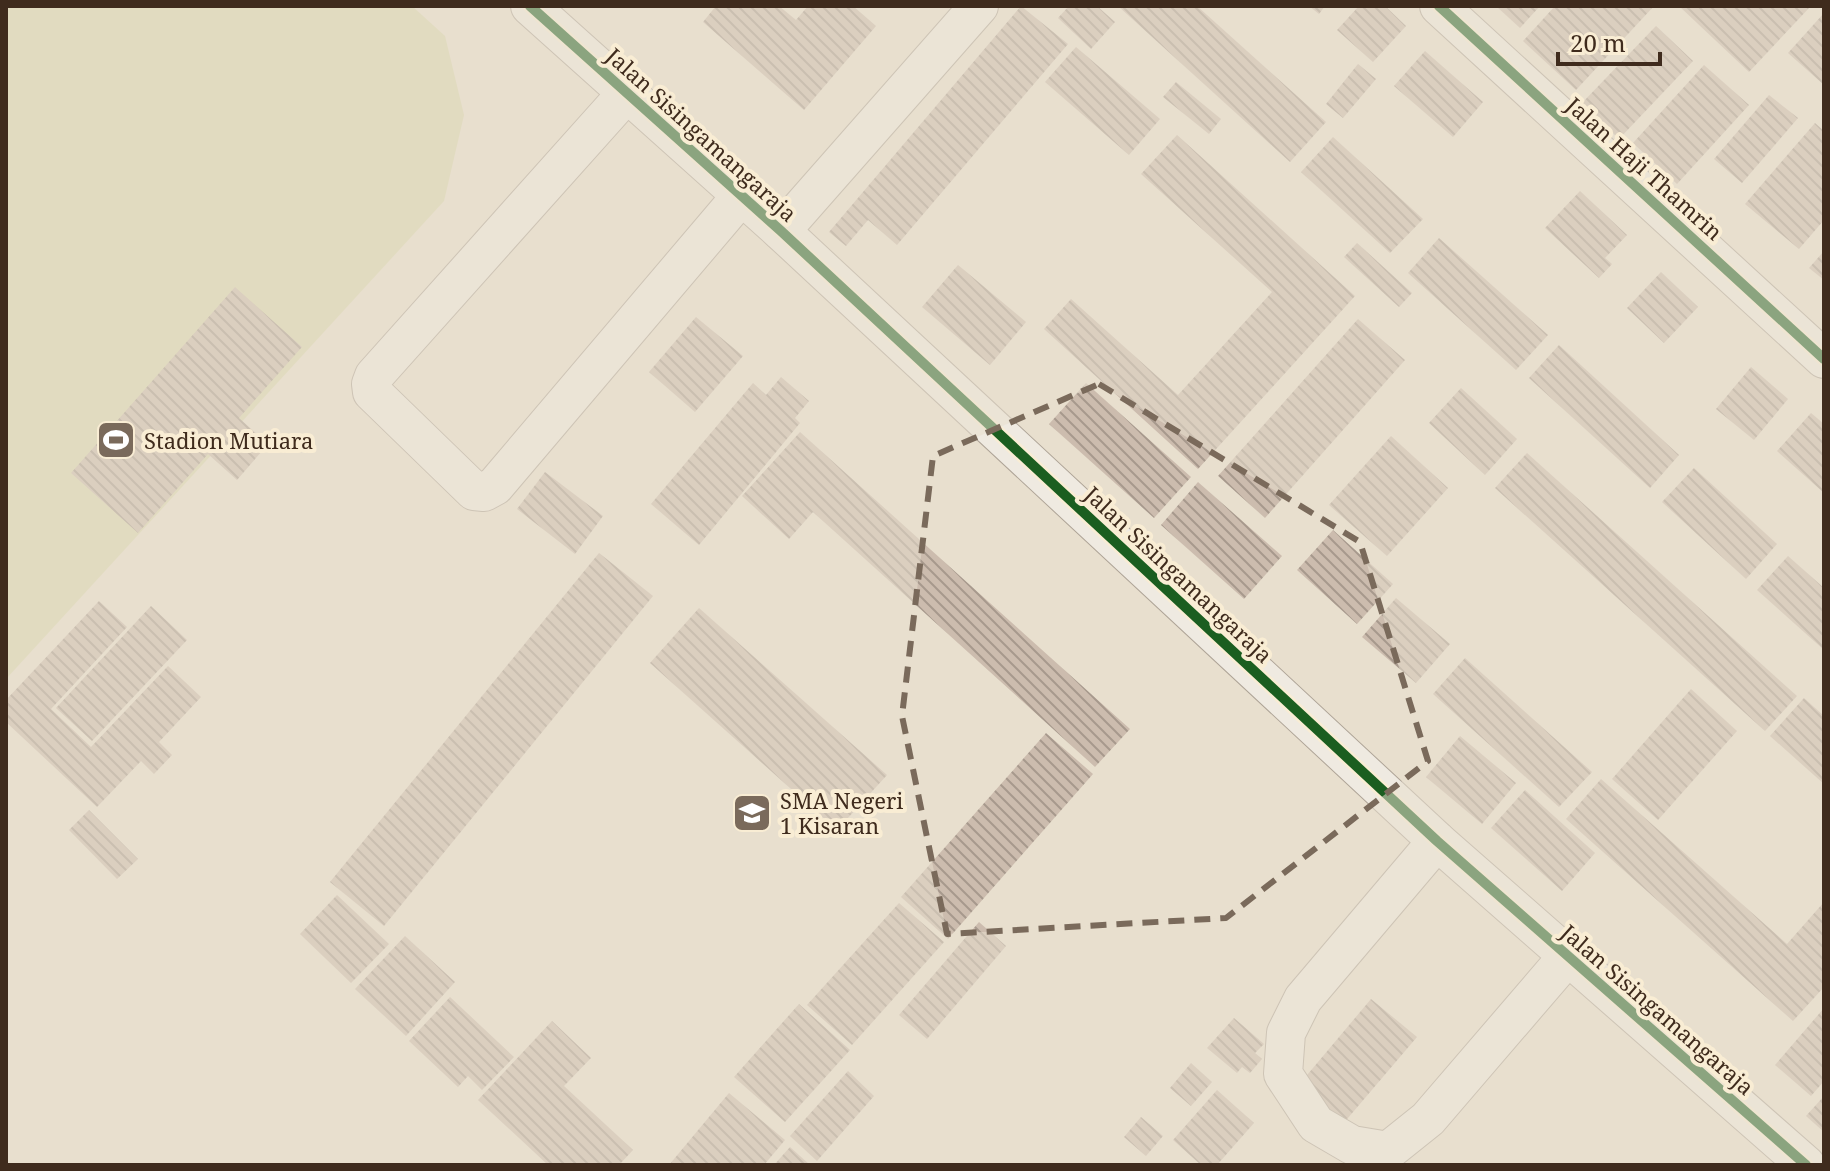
<svg xmlns="http://www.w3.org/2000/svg" width="1830" height="1171" viewBox="0 0 1830 1171" font-family="'Noto Serif',serif">
<defs>
<pattern id="building-back-hatch" width="6" height="6" patternUnits="userSpaceOnUse" patternTransform="scale(2)"><rect width="6" height="6" fill="#ccbcae"/><path d="M-1 5l2 2M0 0l6 6M5-1l2 2" fill="none" stroke="#a7998d"/></pattern>
</defs>
<rect width="100%" height="100%" fill="#e8dfce"/>
<polygon fill="#dad8af" points="6,6 412,6 445,36 464,115 444,201 6,679"/>
<g fill="url(#building-back-hatch)">
<polygon points="716,6 779,6 796,20 808,6 853,6 876,26 804,110 703,22"/>
<polygon points="1021,6 1068,44 897,245 868,220 846,246 829,232"/>
<polygon points="1069,6 1097,6 1115,22 1091,49 1058,18"/>
<polygon points="1118,6 1197,6 1326,122 1290,162"/>
<polygon points="1309,6 1325,6 1319,14"/>
<polygon points="1359,6 1385,6 1406,26 1373,62 1337,30"/>
<polygon points="1496,6 1540,6 1520,28"/>
<polygon points="1555,6 1654,6 1576,90 1523,41"/>
<polygon points="1679,6 1807,6 1809,8 1749,72"/>
<polygon points="1824,13 1824,85 1788,53"/>
<polygon points="1656,26 1693,61 1619,139 1582,103"/>
<polygon points="1076,47 1160,119 1129,155 1045,82"/>
<polygon points="1425,51 1483,102 1453,137 1394,86"/>
<polygon points="1358,64 1376,79 1343,118 1326,104"/>
<polygon points="1704,65 1749,105 1677,184 1633,143"/>
<polygon points="1176,82 1221,119 1209,134 1163,97"/>
<polygon points="1769,95 1798,118 1742,183 1714,159"/>
<polygon points="1815,123 1824,131 1824,220 1799,249 1745,204"/>
<polygon points="1177,135 1355,296 1198,469 1044,329 1071,299 1178,395 1272,292 1141,174"/>
<polygon points="1333,137 1423,219 1390,253 1301,172"/>
<polygon points="1580,191 1627,235 1605,258 1612,264 1599,278 1545,228"/>
<polygon points="1439,238 1548,335 1516,370 1408,273"/>
<polygon points="1357,243 1412,293 1399,307 1344,257"/>
<polygon points="1824,251 1824,280 1809,268"/>
<polygon points="958,265 1026,322 990,365 922,307"/>
<polygon points="1661,272 1698,307 1664,343 1627,308"/>
<polygon points="235,287 302,347 239,418 268,444 237,480 208,454 138,533 71,473"/>
<polygon points="696,317 743,356 695,412 649,372"/>
<polygon points="1358,319 1405,360 1265,518 1218,476"/>
<polygon points="1559,345 1679,455 1650,488 1529,378"/>
<polygon points="1751,367 1788,399 1754,440 1716,409"/>
<polygon points="781,377 809,401 795,418 800,423 699,545 651,504 753,383 766,395"/>
<polygon points="1086,383 1191,477 1154,518 1049,424"/>
<polygon points="1461,388 1517,439 1485,475 1429,423"/>
<polygon points="1811,413 1824,424 1824,493 1777,451"/>
<polygon points="800,432 1130,729 1095,767 813,512 789,539 742,496"/>
<polygon points="1391,436 1448,488 1387,556 1329,505"/>
<polygon points="1527,453 1797,696 1765,731 1495,488"/>
<polygon points="1694,468 1777,544 1746,579 1662,502"/>
<polygon points="545,472 603,516 575,554 517,509"/>
<polygon points="1198,482 1282,556 1244,599 1161,525"/>
<polygon points="1333,530 1393,584 1357,624 1297,570"/>
<polygon points="599,553 653,596 384,926 330,882"/>
<polygon points="1788,556 1824,588 1824,650 1757,590"/>
<polygon points="1396,598 1450,644 1416,683 1362,637"/>
<polygon points="99,601 127,627 51,709 91,747 168,666 201,697 159,742 172,755 154,774 141,761 97,807 6,722 6,700"/>
<polygon points="151,606 187,640 92,741 56,708"/>
<polygon points="699,608 887,775 837,830 650,663"/>
<polygon points="1465,658 1592,772 1559,807 1433,694"/>
<polygon points="1691,689 1737,731 1658,820 1612,779"/>
<polygon points="1804,698 1824,716 1824,784 1770,736"/>
<polygon points="1046,733 1093,774 948,939 901,897"/>
<polygon points="1460,736 1516,783 1482,824 1426,777"/>
<polygon points="1601,779 1787,944 1824,902 1824,987 1793,1021 1566,819"/>
<polygon points="1525,790 1595,853 1562,891 1491,828"/>
<polygon points="89,810 138,859 117,879 69,830"/>
<polygon points="337,895 389,944 351,983 300,934"/>
<polygon points="899,903 944,942 852,1045 807,1005"/>
<polygon points="979,922 1006,946 927,1039 899,1015"/>
<polygon points="405,936 455,982 406,1036 355,989"/>
<polygon points="450,997 514,1057 482,1090 468,1076 458,1087 409,1041"/>
<polygon points="1371,999 1417,1037 1342,1125 1297,1087"/>
<polygon points="799,1004 850,1050 785,1122 734,1077"/>
<polygon points="1824,1008 1824,1081 1811,1096 1775,1065"/>
<polygon points="1234,1018 1264,1044 1255,1053 1262,1059 1250,1073 1242,1067 1237,1073 1207,1048"/>
<polygon points="552,1021 591,1058 564,1086 633,1150 619,1165 548,1165 478,1100"/>
<polygon points="1191,1063 1212,1082 1191,1106 1170,1088"/>
<polygon points="848,1071 874,1096 817,1161 790,1136"/>
<polygon points="1217,1090 1254,1123 1217,1165 1201,1165 1173,1140"/>
<polygon points="729,1093 785,1140 764,1165 669,1165"/>
<polygon points="1824,1096 1824,1132 1806,1116"/>
<polygon points="1141,1117 1163,1136 1146,1156 1124,1137"/>
<polygon points="790,1147 810,1165 774,1165"/>
</g>
<g fill="none" stroke-linecap="round" stroke-linejoin="round">
<g stroke="#aea497" stroke-width="40">
<g id="minor">
<polyline points="530,6 781,231 1437,841 1806,1165"/>
<polyline points="1439,6 1824,359"/>
<polyline points="627,93 374,376 371,384 372,392 474,491 484,492 495,486 742,195"/>
<polyline points="781,231 979,6"/>
<polyline points="1437,841 1303,999 1286,1033 1283,1074 1316,1124 1352,1145 1388,1151 1428,1119 1568,956"/>
</g>
</g>
<use href="#minor" stroke="#efeae1" stroke-width="38"/>
<g stroke="#f9edd4" stroke-width="15">
<g id="cycleway">
<polyline points="530,6 781,231 1437,841 1806,1165"/>
<polyline points="1439,6 1824,359"/>
</g>
</g>
<use href="#cycleway" stroke="#1b5e20" stroke-width="10"/>
</g>
<path d="M0 0H1830V1171H0ZM1099,384L1360,542L1428,761L1226,918L947,934L902,716L933,456Z" fill="#e8dfce" fill-opacity=".55" fill-rule="evenodd"/>
<path fill="none" stroke="#7a6a5b" stroke-width="6" stroke-dasharray="16 10" stroke-linejoin="round" d="M1099,384L1360,542L1428,761L1226,918L947,934L902,716L933,456Z"/>
<defs>
<g id="stadium-square" transform="scale(2)"><rect x="-9" y="-9" width="18" height="18" rx="4" fill="#7a6a5b" stroke="#f9edd4"/><path d="M0-5a6.5 5 0 1 0 0 10a6.5 5 0 1 0 0-10ZM-3.5-1.8h7v3.6h-7Z" fill="#fff"/></g>
<g id="school-square" transform="scale(2)"><rect x="-9" y="-9" width="18" height="18" rx="4" fill="#7a6a5b" stroke="#f9edd4"/><path d="M0-5L7-2L0 1L-7-2ZM-4 1L0 2.5L4 1V4Q0 6-4 4Z" fill="#fff"/></g>
</defs>
<g fill-rule="evenodd">
<use href="#stadium-square" x="116" y="440"/>
<use href="#school-square" x="752" y="813"/>
</g>
<g text-anchor="middle" dominant-baseline="central" stroke-width="8" stroke-linejoin="round" paint-order="stroke">
<g font-size="22" fill="#3f2b1d" stroke="#f9edd4">
<text transform="translate(702 134) rotate(42)">Jalan Sisingamangaraja</text>
<text transform="translate(1645 168) rotate(42)">Jalan Haji Thamrin</text>
<text transform="translate(1179 574) rotate(43)">Jalan Sisingamangaraja</text>
<text transform="translate(1658 1009) rotate(41)">Jalan Sisingamangaraja</text>
</g>
<g font-size="22" fill="#3f2b1d" stroke="#f9edd4" text-anchor="start">
<text x="144" y="440">Stadion Mutiara</text>
<text x="780" y="800">SMA Negeri<tspan x="780" dy="25">1 Kisaran</tspan></text>
</g>
</g>
<rect width="1830" height="1171" fill="none" stroke="#3f2b1d" stroke-width="16"/>
<path d="M1558 52v12h102v-12" fill="none" stroke="#3f2b1d" stroke-width="4"/>
<text x="1570" y="52" font-size="24" fill="#3f2b1d" stroke="#f9edd4" stroke-width="6" paint-order="stroke">20 m</text>
</svg>
